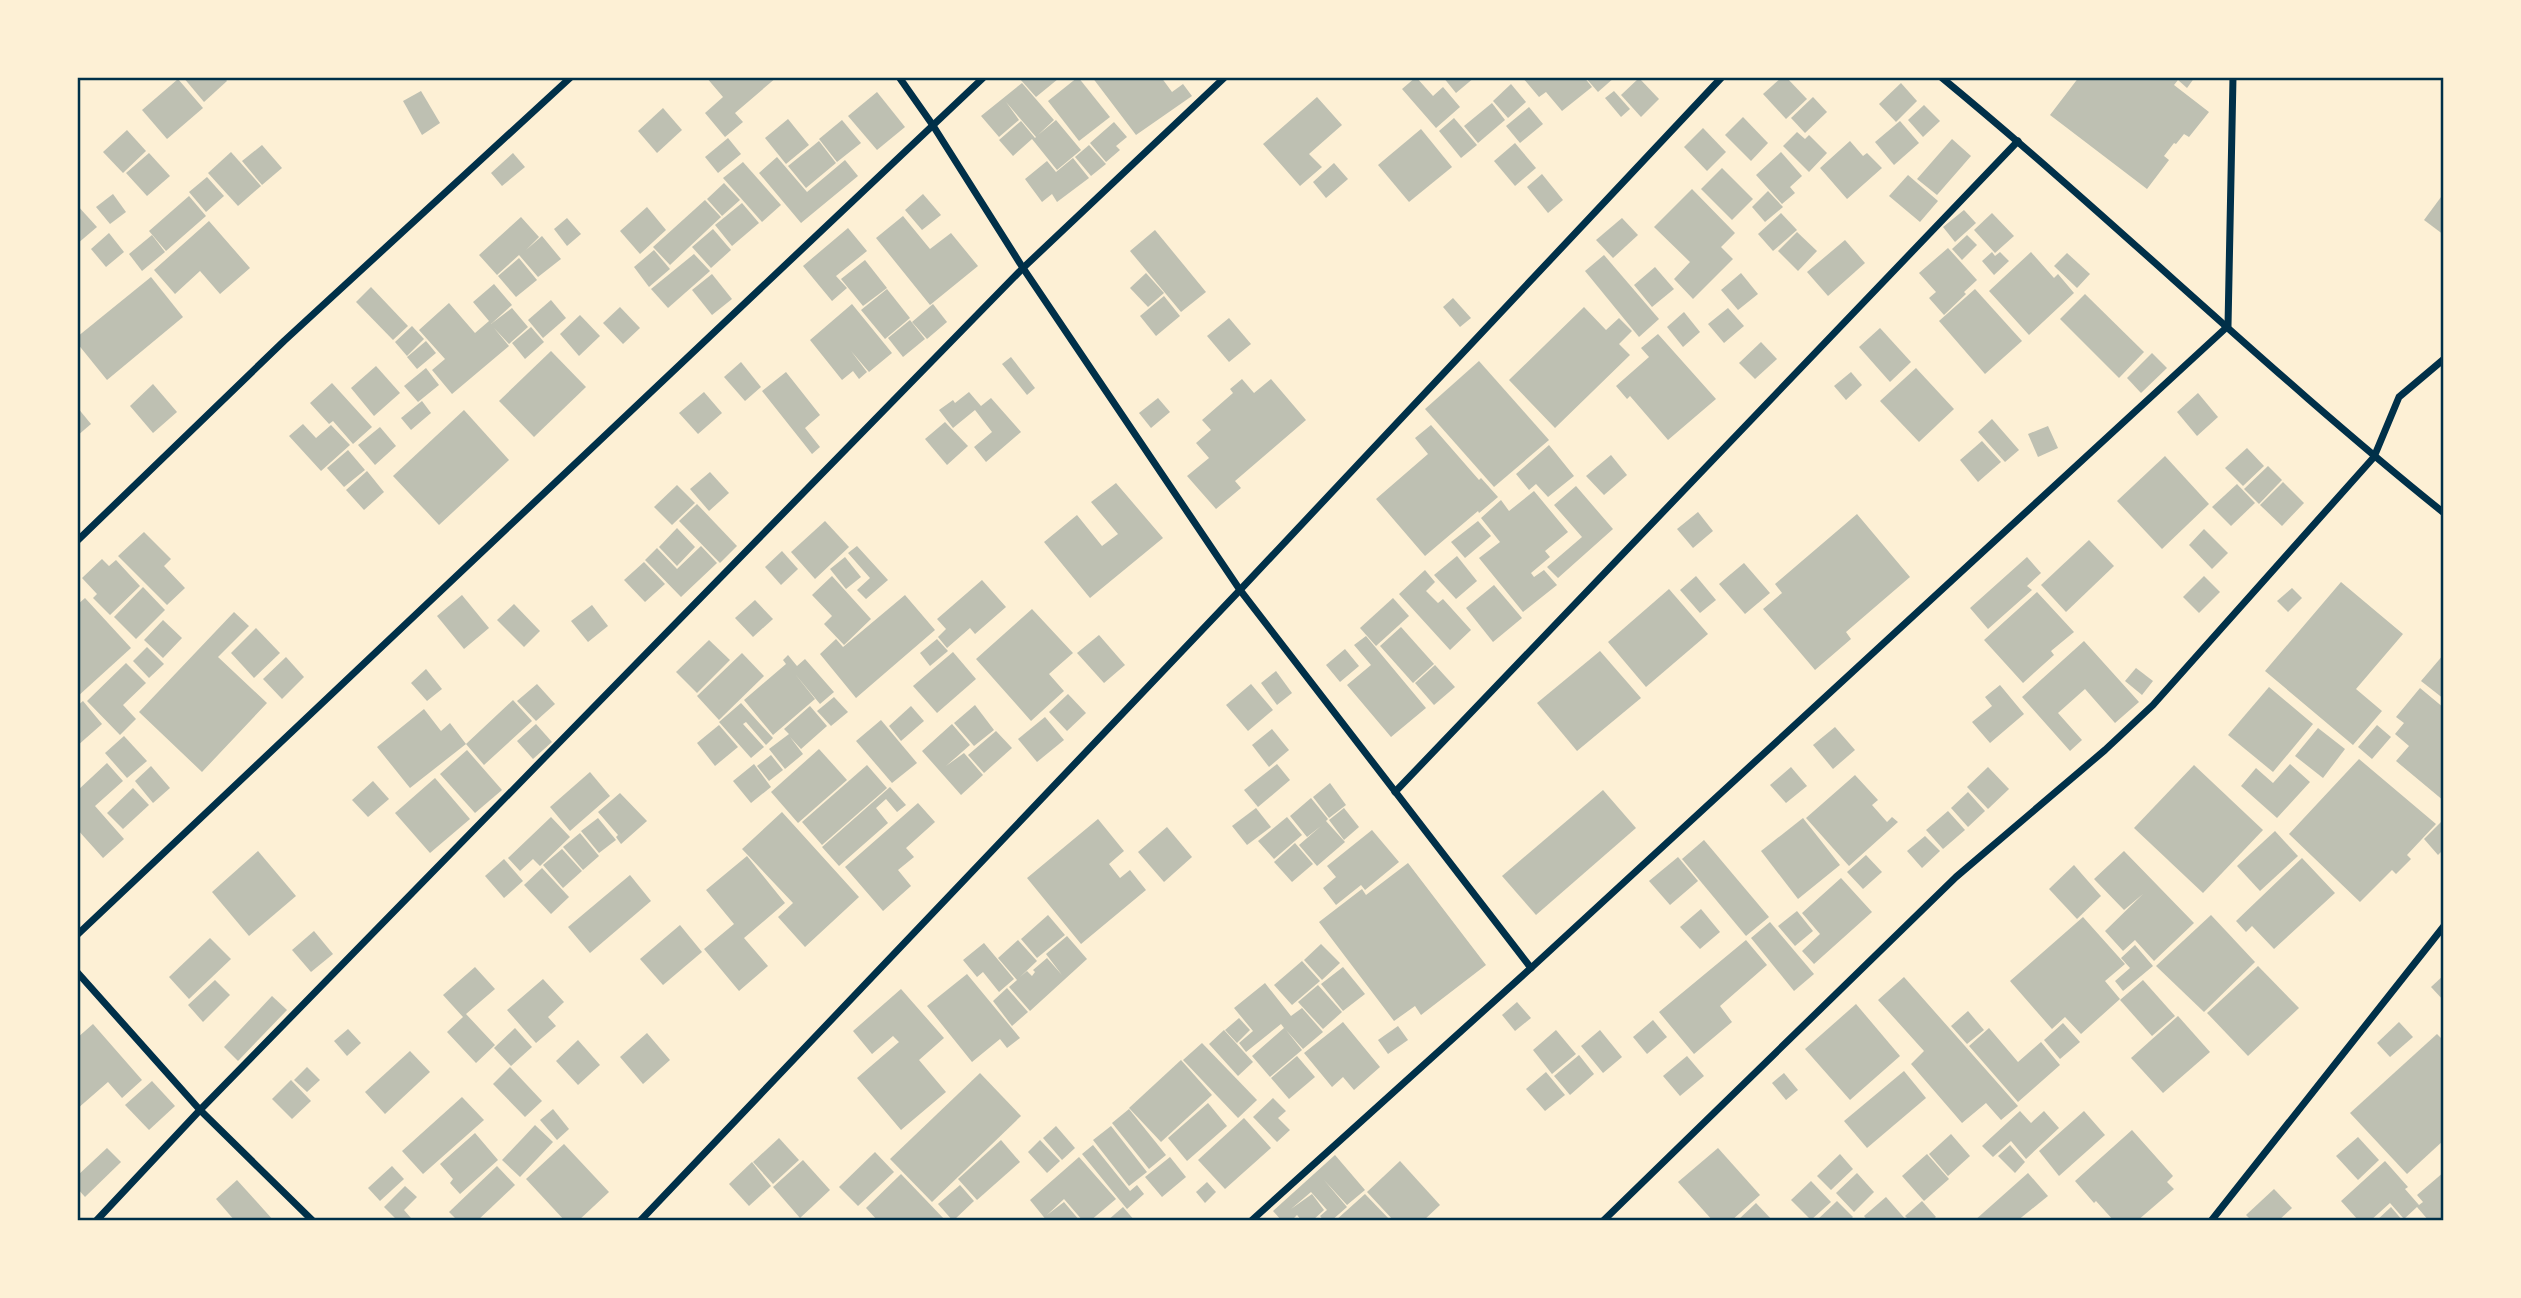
<svg xmlns="http://www.w3.org/2000/svg" width="2521" height="1298" viewBox="0 0 2521 1298" font-family="'Open Sans',sans-serif">
<rect width="100%" height="100%" fill="#fdf0d5"/>
<g fill="#bec0b2">
<polygon points="183,77 224,77 227,81 204,102"/>
<polygon points="706,77 777,77 735,113 743,122 725,137 705,113 723,97"/>
<polygon points="1022,77 1056,77 1058,79 1036,97 1020,79"/>
<polygon points="1078,77 1110,117 1079,141 1048,101"/>
<polygon points="1092,77 1161,77 1172,92 1183,84 1192,96 1136,135"/>
<polygon points="1416,77 1433,96 1443,87 1460,107 1436,128 1402,89"/>
<polygon points="1443,77 1475,77 1456,93"/>
<polygon points="1522,77 1584,77 1592,87 1562,111 1546,92 1539,97"/>
<polygon points="1585,77 1615,77 1598,92"/>
<polygon points="1782,77 1786,77 1807,99 1786,119 1763,94"/>
<polygon points="2079,77 2195,77 2187,88 2178,80 2174,85 2209,112 2189,137 2184,134 2176,144 2174,143 2164,156 2169,160 2147,189 2050,115"/>
<polygon points="1639,78 1659,99 1641,117 1621,95"/>
<polygon points="178,79 203,108 167,139 142,110"/>
<polygon points="1022,83 1054,120 1038,135 1056,120 1081,150 1057,170 1032,139 1013,156 999,140 1021,121 1035,138 1036,137 1006,102 1019,120 999,137 981,116"/>
<polygon points="1901,83 1917,101 1896,122 1879,104"/>
<polygon points="1511,84 1526,102 1508,118 1493,101"/>
<polygon points="421,91 440,123 422,135 403,101"/>
<polygon points="1614,91 1630,109 1621,117 1605,98"/>
<polygon points="877,92 905,127 877,150 848,116"/>
<polygon points="1317,97 1342,125 1309,154 1322,167 1300,186 1263,144"/>
<polygon points="1813,97 1827,112 1805,133 1791,118"/>
<polygon points="1492,103 1505,120 1478,143 1464,126"/>
<polygon points="1924,105 1940,121 1923,137 1908,120"/>
<polygon points="1529,107 1543,124 1520,143 1506,126"/>
<polygon points="663,108 682,130 657,153 638,131"/>
<polygon points="1743,117 1768,143 1751,161 1725,135"/>
<polygon points="1454,118 1477,145 1461,158 1439,131"/>
<polygon points="788,119 809,145 786,164 765,138"/>
<polygon points="842,120 861,143 837,162 819,139"/>
<polygon points="1900,121 1919,143 1894,165 1875,142"/>
<polygon points="1114,122 1127,137 1116,146 1120,150 1106,162 1090,143"/>
<polygon points="1703,128 1726,152 1707,171 1684,147"/>
<polygon points="1421,129 1452,167 1409,202 1378,165"/>
<polygon points="127,130 146,151 123,173 103,152"/>
<polygon points="1797,132 1805,139 1809,135 1827,153 1809,172 1783,146"/>
<polygon points="728,138 741,154 718,173 705,157"/>
<polygon points="1952,139 1971,156 1937,195 1917,179"/>
<polygon points="819,141 836,163 806,188 788,166"/>
<polygon points="1850,141 1863,156 1867,153 1882,168 1847,199 1820,168"/>
<polygon points="1515,143 1536,168 1515,186 1494,161"/>
<polygon points="262,145 282,168 262,185 242,161"/>
<polygon points="1089,145 1106,164 1091,176 1075,157"/>
<polygon points="231,152 261,186 238,206 208,173"/>
<polygon points="1781,152 1802,176 1790,187 1795,193 1782,204 1756,175"/>
<polygon points="149,153 170,176 147,196 126,173"/>
<polygon points="513,153 525,167 502,186 491,173"/>
<polygon points="777,157 807,192 845,160 858,176 801,223 759,173"/>
<polygon points="1073,158 1089,178 1057,202 1052,194 1042,202 1025,179 1047,161 1056,172"/>
<polygon points="743,162 781,205 762,222 723,178"/>
<polygon points="1334,163 1348,179 1326,198 1313,182"/>
<polygon points="1722,168 1753,199 1732,220 1701,189"/>
<polygon points="1542,174 1563,200 1548,213 1527,187"/>
<polygon points="1908,175 1938,201 1920,222 1889,196"/>
<polygon points="207,177 224,196 206,212 189,192"/>
<polygon points="724,183 740,200 722,216 707,199"/>
<polygon points="1692,189 1735,233 1721,247 1733,259 1693,299 1674,279 1690,262 1654,227"/>
<polygon points="1768,191 1783,207 1765,222 1752,207"/>
<polygon points="2444,193 2444,235 2424,220"/>
<polygon points="113,194 126,212 110,224 96,207"/>
<polygon points="923,194 941,215 922,230 905,210"/>
<polygon points="189,196 206,216 166,251 149,231"/>
<polygon points="705,200 721,217 670,265 653,247"/>
<polygon points="742,203 759,223 732,246 715,225"/>
<polygon points="77,205 97,227 77,244"/>
<polygon points="647,207 666,230 640,254 620,231"/>
<polygon points="1964,210 1976,223 1955,242 1943,227"/>
<polygon points="1781,213 1797,230 1773,251 1758,234"/>
<polygon points="1992,213 2014,236 1995,253 1974,230"/>
<polygon points="903,216 930,249 951,233 978,266 930,305 876,238"/>
<polygon points="521,217 539,237 526,250 542,236 561,259 538,277 519,255 497,275 479,255"/>
<polygon points="567,218 581,234 567,246 554,229"/>
<polygon points="1622,218 1638,235 1613,258 1596,240"/>
<polygon points="209,221 250,268 220,294 200,271 175,294 154,270"/>
<polygon points="848,228 867,251 836,276 847,288 832,301 803,266"/>
<polygon points="713,229 731,250 711,268 692,247"/>
<polygon points="1155,230 1206,292 1181,312 1130,251"/>
<polygon points="1797,232 1817,251 1798,271 1778,251"/>
<polygon points="109,233 124,252 106,267 91,249"/>
<polygon points="152,235 165,252 142,271 129,254"/>
<polygon points="1967,235 1977,245 1962,260 1952,249"/>
<polygon points="1845,240 1865,263 1828,296 1807,272"/>
<polygon points="1948,248 1977,280 1964,292 1966,294 1944,315 1929,298 1936,292 1919,273"/>
<polygon points="654,250 670,269 649,287 634,267"/>
<polygon points="1992,252 1995,256 2000,252 2009,261 1994,275 1982,261"/>
<polygon points="2031,252 2054,278 2058,274 2074,293 2029,335 1989,291"/>
<polygon points="2067,253 2090,274 2077,288 2054,266"/>
<polygon points="694,254 710,271 668,308 651,289"/>
<polygon points="1604,255 1659,319 1639,337 1585,271"/>
<polygon points="519,258 537,280 516,297 498,276"/>
<polygon points="865,260 887,288 863,306 841,279"/>
<polygon points="1655,267 1674,289 1652,307 1634,285"/>
<polygon points="1146,273 1164,293 1148,307 1130,288"/>
<polygon points="1741,273 1758,294 1738,310 1721,290"/>
<polygon points="712,274 732,299 712,315 692,290"/>
<polygon points="151,277 183,317 107,380 77,343 77,337"/>
<polygon points="494,284 512,305 491,324 512,308 528,327 509,344 494,328 509,346 452,394 432,370 445,359 419,330 449,303 475,333 489,321 473,302"/>
<polygon points="371,287 408,326 393,340 356,302"/>
<polygon points="887,289 910,318 885,339 861,310"/>
<polygon points="1975,289 2022,341 1985,374 1939,321"/>
<polygon points="2085,294 2144,352 2119,378 2060,319"/>
<polygon points="1164,296 1180,316 1156,336 1140,316"/>
<polygon points="1453,298 1471,318 1460,327 1443,307"/>
<polygon points="551,300 566,318 543,338 528,320"/>
<polygon points="852,304 892,353 869,372 851,351 867,372 859,379 853,371 842,380 810,340"/>
<polygon points="933,304 947,322 927,339 912,322"/>
<polygon points="620,307 640,328 623,344 603,323"/>
<polygon points="1584,307 1606,330 1619,318 1632,331 1619,344 1630,355 1555,428 1509,380"/>
<polygon points="1728,308 1744,326 1724,343 1708,324"/>
<polygon points="1684,312 1700,332 1683,347 1667,327"/>
<polygon points="580,315 600,336 579,356 560,334"/>
<polygon points="1229,318 1251,344 1229,362 1207,336"/>
<polygon points="910,320 925,339 903,357 888,338"/>
<polygon points="412,326 424,339 407,356 395,342"/>
<polygon points="531,327 544,342 525,359 512,343"/>
<polygon points="1880,328 1911,362 1890,382 1859,347"/>
<polygon points="1658,334 1716,399 1668,440 1630,396 1627,399 1616,386 1649,357 1641,348"/>
<polygon points="426,341 436,353 417,369 407,357"/>
<polygon points="1761,342 1777,359 1755,379 1739,363"/>
<polygon points="551,351 586,387 534,437 499,401"/>
<polygon points="2152,353 2167,368 2141,393 2127,378"/>
<polygon points="1011,357 1035,388 1027,395 1002,364"/>
<polygon points="1479,361 1549,440 1494,487 1425,409"/>
<polygon points="741,362 761,387 745,401 724,377"/>
<polygon points="376,366 400,393 374,416 351,388"/>
<polygon points="426,368 439,385 418,402 404,386"/>
<polygon points="1916,368 1954,409 1919,442 1880,401"/>
<polygon points="786,372 820,415 805,428 820,447 812,454 762,391"/>
<polygon points="1851,372 1862,385 1846,400 1834,386"/>
<polygon points="1242,379 1254,393 1271,379 1306,420 1235,481 1241,488 1216,509 1187,476 1209,458 1196,443 1211,430 1202,420 1233,393 1230,389"/>
<polygon points="332,383 372,427 353,444 333,421 329,424 310,403"/>
<polygon points="153,384 177,412 153,433 130,406"/>
<polygon points="704,392 722,413 698,434 679,413"/>
<polygon points="969,392 981,406 991,398 1021,432 986,462 974,447 992,432 975,410 953,428 939,410 953,400 955,403"/>
<polygon points="2198,393 2218,417 2197,436 2177,412"/>
<polygon points="1158,398 1170,412 1151,428 1139,413"/>
<polygon points="422,401 431,413 411,430 401,418"/>
<polygon points="77,407 91,424 77,436"/>
<polygon points="464,410 509,460 439,525 393,476"/>
<polygon points="1992,419 2019,450 2005,462 1978,432"/>
<polygon points="945,422 968,446 947,465 925,439"/>
<polygon points="303,424 316,438 331,425 350,445 321,471 289,436"/>
<polygon points="1431,425 1479,480 1481,478 1498,497 1479,513 1478,511 1425,556 1376,499 1428,454 1415,438"/>
<polygon points="2048,426 2058,448 2038,457 2028,434"/>
<polygon points="380,427 396,446 375,465 358,445"/>
<polygon points="1982,441 2001,462 1978,482 1960,460"/>
<polygon points="1549,445 1574,476 1548,497 1536,484 1529,490 1516,474"/>
<polygon points="2247,448 2264,466 2243,486 2225,468"/>
<polygon points="348,450 365,470 344,487 327,468"/>
<polygon points="1611,455 1627,475 1604,495 1586,476"/>
<polygon points="2165,456 2209,504 2162,549 2117,501"/>
<polygon points="2268,466 2282,480 2259,504 2244,489"/>
<polygon points="367,471 384,492 364,510 346,490"/>
<polygon points="710,472 729,493 709,511 690,489"/>
<polygon points="2283,482 2304,503 2282,526 2260,505"/>
<polygon points="1116,483 1163,538 1090,598 1044,542 1077,515 1102,546 1118,534 1091,502"/>
<polygon points="2237,484 2255,503 2231,526 2212,507"/>
<polygon points="677,485 695,503 672,525 654,507"/>
<polygon points="1576,486 1613,529 1558,578 1547,567 1582,537 1554,505"/>
<polygon points="1534,491 1568,532 1545,551 1550,557 1531,573 1534,577 1544,570 1557,585 1523,612 1479,558 1500,542 1481,518 1501,500 1509,511"/>
<polygon points="697,504 737,546 720,563 679,521"/>
<polygon points="1698,512 1713,531 1693,548 1677,529"/>
<polygon points="1857,514 1910,577 1846,632 1851,639 1815,670 1763,609 1782,593 1775,584"/>
<polygon points="825,521 849,547 815,579 791,552"/>
<polygon points="1478,521 1491,536 1465,558 1451,542"/>
<polygon points="677,528 695,547 677,566 659,547"/>
<polygon points="2204,529 2228,553 2212,569 2189,545"/>
<polygon points="144,532 171,559 164,566 185,588 167,605 118,556"/>
<polygon points="2089,540 2114,566 2066,612 2041,585"/>
<polygon points="701,546 717,563 681,597 645,560 657,548 677,569"/>
<polygon points="857,546 888,580 866,599 857,590 870,578 848,553"/>
<polygon points="782,551 798,569 781,585 765,567"/>
<polygon points="1457,556 1477,581 1456,599 1434,575"/>
<polygon points="845,557 861,577 846,589 830,569"/>
<polygon points="2027,557 2041,573 2027,586 2032,590 1988,629 1970,608"/>
<polygon points="102,559 109,566 116,560 140,586 110,615 93,598 97,594 82,578"/>
<polygon points="644,562 665,584 645,602 624,580"/>
<polygon points="1744,563 1770,593 1745,614 1719,584"/>
<polygon points="1425,570 1435,582 1426,591 1438,603 1443,599 1471,630 1450,650 1399,594"/>
<polygon points="832,576 871,619 844,645 824,624 832,616 812,595"/>
<polygon points="1696,576 1716,600 1700,613 1680,590"/>
<polygon points="2204,576 2220,592 2199,613 2183,597"/>
<polygon points="982,580 1006,607 975,634 970,628 947,648 938,637 946,629 937,619"/>
<polygon points="2341,582 2403,634 2356,689 2382,711 2353,745 2265,671"/>
<polygon points="1494,585 1522,618 1493,642 1466,608"/>
<polygon points="143,587 165,610 136,639 114,617"/>
<polygon points="2292,588 2302,598 2288,612 2277,601"/>
<polygon points="1669,589 1708,634 1646,687 1608,642"/>
<polygon points="2037,592 2074,632 2051,651 2054,655 2023,683 1984,640"/>
<polygon points="462,595 489,628 464,649 437,616"/>
<polygon points="905,595 935,630 856,698 820,654 836,639 843,647"/>
<polygon points="85,598 131,648 77,697 77,605"/>
<polygon points="1393,598 1409,616 1376,646 1360,628"/>
<polygon points="755,600 773,619 753,637 735,618"/>
<polygon points="514,604 540,631 524,647 497,620"/>
<polygon points="592,605 608,626 588,642 571,621"/>
<polygon points="1032,609 1073,653 1049,674 1064,691 1031,721 976,659"/>
<polygon points="234,612 249,626 218,657 267,703 202,772 139,712"/>
<polygon points="163,620 182,638 163,658 144,640"/>
<polygon points="1401,627 1434,664 1413,683 1380,646"/>
<polygon points="256,628 280,653 254,678 231,653"/>
<polygon points="1099,635 1125,665 1104,683 1077,653"/>
<polygon points="1366,636 1426,708 1391,737 1347,685 1371,665 1354,645"/>
<polygon points="937,639 948,651 930,666 920,653"/>
<polygon points="709,640 730,660 697,693 676,672"/>
<polygon points="2084,641 2139,702 2115,723 2085,689 2058,713 2082,740 2070,751 2022,697"/>
<polygon points="147,647 164,664 149,678 133,661"/>
<polygon points="1345,649 1359,666 1340,682 1326,665"/>
<polygon points="1600,651 1641,698 1577,751 1537,703"/>
<polygon points="953,652 976,679 937,713 913,686"/>
<polygon points="742,653 764,676 719,720 697,696"/>
<polygon points="2444,654 2444,699 2421,681"/>
<polygon points="788,655 797,666 805,659 834,692 820,704 795,674 815,699 773,735 744,700 786,664 783,660"/>
<polygon points="286,657 304,677 282,699 263,679"/>
<polygon points="126,663 146,683 123,705 136,719 120,735 87,701"/>
<polygon points="1435,665 1455,687 1434,705 1415,683"/>
<polygon points="2136,668 2153,681 2142,695 2125,681"/>
<polygon points="426,669 442,689 427,701 411,683"/>
<polygon points="1276,671 1292,693 1277,705 1261,683"/>
<polygon points="537,684 555,704 536,721 517,701"/>
<polygon points="1251,684 1273,710 1248,731 1226,705"/>
<polygon points="2000,685 2024,714 1990,743 1972,722 1992,706 1985,697"/>
<polygon points="2269,687 2313,724 2273,772 2228,735"/>
<polygon points="2420,688 2444,708 2444,801 2396,761 2409,746 2395,734 2404,723 2396,717"/>
<polygon points="1068,694 1086,713 1067,731 1049,712"/>
<polygon points="834,697 848,712 831,726 817,711"/>
<polygon points="513,700 532,721 484,765 466,744 410,788 377,747 424,709 441,731 450,723 466,744"/>
<polygon points="83,701 102,724 77,746 77,706"/>
<polygon points="741,703 773,738 766,745 746,722 743,724 764,747 751,758 719,722"/>
<polygon points="975,705 994,730 974,746 954,723"/>
<polygon points="810,706 827,726 801,749 790,737 803,754 785,769 769,749 789,734 784,729"/>
<polygon points="911,706 924,721 901,741 889,726"/>
<polygon points="1045,717 1064,740 1037,762 1018,739"/>
<polygon points="881,720 917,763 892,783 856,741"/>
<polygon points="536,724 552,742 533,759 517,741"/>
<polygon points="952,724 970,745 946,766 964,753 983,775 961,795 922,751"/>
<polygon points="719,725 738,747 715,766 697,743"/>
<polygon points="2377,725 2391,737 2372,759 2358,747"/>
<polygon points="1835,727 1855,750 1833,769 1813,745"/>
<polygon points="2318,728 2345,749 2323,778 2295,756"/>
<polygon points="1272,729 1289,750 1269,767 1252,745"/>
<polygon points="996,731 1012,748 984,773 968,755"/>
<polygon points="124,736 147,761 127,778 105,753"/>
<polygon points="819,749 847,780 798,823 771,792"/>
<polygon points="467,750 502,790 475,813 440,774"/>
<polygon points="771,755 783,770 769,781 757,766"/>
<polygon points="2359,759 2436,824 2407,855 2411,859 2396,874 2392,870 2360,902 2289,834"/>
<polygon points="107,763 123,781 95,806 124,839 103,858 77,829 77,791"/>
<polygon points="754,764 771,787 751,803 733,781"/>
<polygon points="1277,764 1290,780 1258,807 1244,790"/>
<polygon points="2290,764 2310,782 2277,818 2241,786 2256,768 2273,783"/>
<polygon points="867,765 887,788 822,845 802,822"/>
<polygon points="2194,765 2263,830 2203,893 2134,828"/>
<polygon points="151,766 170,788 153,803 135,781"/>
<polygon points="1791,767 1807,786 1786,803 1770,785"/>
<polygon points="1988,767 2009,789 1988,809 1967,787"/>
<polygon points="590,772 610,796 570,831 550,807"/>
<polygon points="1855,775 1878,800 1872,805 1887,822 1892,817 1898,822 1849,866 1806,818"/>
<polygon points="435,778 470,819 430,853 395,813"/>
<polygon points="373,781 389,799 368,817 352,800"/>
<polygon points="1330,783 1346,805 1329,818 1313,797"/>
<polygon points="890,787 906,805 897,812 886,799 876,808 888,823 839,866 822,847"/>
<polygon points="133,788 149,805 123,829 107,813"/>
<polygon points="1603,790 1636,828 1536,915 1502,876"/>
<polygon points="1968,792 1985,811 1968,827 1951,808"/>
<polygon points="620,793 647,821 621,844 616,837 618,835 598,812"/>
<polygon points="1311,798 1328,819 1326,821 1345,842 1317,866 1299,845 1321,826 1307,837 1290,816"/>
<polygon points="918,803 935,822 906,848 914,857 898,870 911,886 883,911 845,867"/>
<polygon points="1256,808 1271,827 1247,845 1232,826"/>
<polygon points="1344,808 1359,827 1344,840 1329,820"/>
<polygon points="1948,811 1965,830 1943,849 1926,830"/>
<polygon points="782,812 859,897 805,947 778,917 793,903 742,849"/>
<polygon points="551,817 570,837 540,866 533,859 520,871 508,858"/>
<polygon points="1287,817 1302,835 1274,859 1258,841"/>
<polygon points="598,818 616,840 599,853 581,831"/>
<polygon points="1803,818 1840,865 1798,899 1761,851"/>
<polygon points="1098,819 1124,851 1109,864 1120,878 1130,870 1146,890 1081,944 1027,878"/>
<polygon points="2444,819 2444,849 2438,855 2424,839"/>
<polygon points="1167,827 1192,857 1164,882 1138,852"/>
<polygon points="1372,830 1399,862 1365,890 1361,885 1336,905 1323,888 1336,877 1327,866"/>
<polygon points="2275,831 2298,856 2260,891 2237,866"/>
<polygon points="580,833 599,856 583,870 563,847"/>
<polygon points="1925,836 1940,851 1922,868 1907,851"/>
<polygon points="1704,840 1769,917 1746,936 1682,859"/>
<polygon points="1295,843 1313,864 1292,882 1274,862"/>
<polygon points="562,849 582,871 563,888 543,865"/>
<polygon points="258,851 296,896 249,936 212,892"/>
<polygon points="2124,851 2194,923 2154,961 2135,940 2123,951 2105,931 2143,894 2124,910 2094,879"/>
<polygon points="1866,855 1882,872 1863,889 1847,872"/>
<polygon points="747,856 785,903 744,938 768,966 739,991 704,949 734,924 706,890"/>
<polygon points="1678,857 1698,881 1670,905 1649,881"/>
<polygon points="2302,858 2335,893 2274,949 2252,926 2246,932 2236,921"/>
<polygon points="504,859 523,881 504,898 485,876"/>
<polygon points="1408,863 1486,965 1421,1015 1415,1006 1394,1021 1319,922 1362,889 1366,895"/>
<polygon points="2074,865 2101,896 2077,919 2049,889"/>
<polygon points="542,868 569,897 551,914 524,885"/>
<polygon points="630,875 651,901 590,953 568,927"/>
<polygon points="1841,878 1872,912 1814,964 1802,951 1820,934 1802,913"/>
<polygon points="1701,909 1720,932 1700,949 1680,927"/>
<polygon points="1797,911 1813,931 1795,946 1778,926"/>
<polygon points="1048,915 1065,935 1037,958 1021,939"/>
<polygon points="2211,915 2255,962 2204,1012 2156,966"/>
<polygon points="2083,917 2125,964 2105,981 2120,999 2081,1034 2065,1017 2052,1029 2010,981"/>
<polygon points="1770,922 1814,974 1794,991 1751,938"/>
<polygon points="680,925 702,952 663,985 640,959"/>
<polygon points="314,931 333,954 311,972 292,950"/>
<polygon points="1067,936 1087,959 1030,1011 1009,987 1017,980 998,958 1018,940 1037,961 1020,977 1027,971 1032,976 1035,972 1033,970 1047,958 1062,975 1046,954"/>
<polygon points="210,938 231,959 189,999 169,977"/>
<polygon points="1746,940 1767,965 1720,1006 1732,1022 1694,1054 1659,1012"/>
<polygon points="984,943 1014,979 999,992 983,972 977,977 963,960"/>
<polygon points="1321,944 1340,963 1322,980 1304,960"/>
<polygon points="2135,945 2153,966 2123,991 2115,981 2130,968 2121,958"/>
<polygon points="1302,961 1320,981 1292,1005 1274,985"/>
<polygon points="2258,966 2299,1008 2248,1056 2207,1013"/>
<polygon points="475,967 495,989 466,1014 495,1045 476,1063 447,1032 463,1017 443,995"/>
<polygon points="1343,967 1365,994 1343,1011 1321,984"/>
<polygon points="967,974 1020,1038 1007,1048 1000,1039 972,1062 927,1006"/>
<polygon points="2444,975 2444,1001 2431,987"/>
<polygon points="1904,977 2018,1106 2001,1120 1986,1103 1962,1123 1911,1064 1924,1051 1878,1000"/>
<polygon points="543,979 564,1002 548,1017 556,1026 536,1043 507,1010"/>
<polygon points="215,980 230,995 203,1022 188,1005"/>
<polygon points="2143,980 2175,1016 2152,1036 2120,1000"/>
<polygon points="1265,983 1291,1016 1302,1008 1323,1032 1303,1049 1286,1030 1302,1050 1270,1077 1252,1056 1284,1028 1281,1024 1246,1052 1239,1043 1253,1031 1234,1008"/>
<polygon points="1318,985 1342,1012 1323,1029 1298,1002"/>
<polygon points="1007,988 1028,1012 1012,1026 993,1001"/>
<polygon points="901,989 944,1038 919,1060 946,1092 901,1130 857,1078 899,1042 893,1036 872,1054 853,1031"/>
<polygon points="272,996 287,1010 238,1061 224,1047"/>
<polygon points="1517,1002 1531,1018 1515,1031 1502,1015"/>
<polygon points="1856,1004 1900,1056 1850,1100 1805,1049"/>
<polygon points="1968,1011 1984,1030 1967,1044 1951,1026"/>
<polygon points="2178,1016 2210,1052 2163,1093 2131,1058"/>
<polygon points="1239,1018 1250,1030 1237,1043 1225,1030"/>
<polygon points="1653,1020 1667,1037 1647,1054 1633,1037"/>
<polygon points="1343,1022 1380,1067 1354,1090 1343,1077 1332,1087 1304,1053"/>
<polygon points="2399,1022 2413,1037 2390,1057 2377,1043"/>
<polygon points="2063,1023 2080,1042 2060,1059 2044,1040"/>
<polygon points="93,1024 142,1080 122,1098 108,1082 77,1109 77,1038"/>
<polygon points="1398,1026 1408,1040 1388,1054 1378,1040"/>
<polygon points="515,1028 532,1047 511,1066 494,1048"/>
<polygon points="1989,1028 2018,1062 2041,1042 2060,1065 2018,1102 1969,1046"/>
<polygon points="348,1029 361,1043 347,1056 334,1041"/>
<polygon points="1224,1030 1253,1062 1238,1076 1209,1044"/>
<polygon points="1556,1030 1576,1054 1552,1074 1533,1050"/>
<polygon points="1600,1030 1622,1057 1603,1073 1581,1046"/>
<polygon points="647,1033 670,1060 643,1084 620,1057"/>
<polygon points="2437,1034 2444,1041 2444,1140 2407,1174 2350,1113"/>
<polygon points="578,1040 600,1065 578,1085 556,1061"/>
<polygon points="1202,1043 1257,1100 1238,1118 1183,1060"/>
<polygon points="410,1051 430,1072 385,1114 365,1092"/>
<polygon points="1579,1055 1594,1074 1570,1095 1554,1076"/>
<polygon points="1297,1056 1315,1077 1289,1099 1271,1078"/>
<polygon points="1687,1056 1704,1076 1680,1096 1663,1076"/>
<polygon points="1181,1060 1212,1095 1161,1142 1129,1108"/>
<polygon points="307,1067 320,1080 307,1092 294,1080"/>
<polygon points="510,1067 542,1101 525,1117 493,1084"/>
<polygon points="1904,1071 1926,1098 1867,1148 1844,1121"/>
<polygon points="1546,1072 1565,1095 1545,1111 1526,1089"/>
<polygon points="980,1073 1021,1116 932,1202 890,1159"/>
<polygon points="1784,1073 1798,1090 1786,1100 1772,1083"/>
<polygon points="291,1080 311,1101 292,1119 272,1099"/>
<polygon points="152,1081 175,1106 149,1130 125,1105"/>
<polygon points="462,1097 484,1120 423,1174 402,1151"/>
<polygon points="1273,1098 1286,1111 1278,1118 1290,1130 1277,1142 1253,1117"/>
<polygon points="1208,1103 1227,1126 1187,1161 1168,1138"/>
<polygon points="553,1109 569,1129 557,1140 540,1120"/>
<polygon points="1129,1109 1166,1155 1149,1169 1112,1123"/>
<polygon points="2020,1111 2031,1123 2044,1111 2059,1128 2026,1159 2011,1141 1993,1157 1982,1146"/>
<polygon points="2084,1111 2105,1135 2059,1176 2039,1151"/>
<polygon points="1244,1118 1271,1148 1225,1189 1198,1160"/>
<polygon points="535,1125 553,1142 520,1177 502,1160"/>
<polygon points="1056,1126 1075,1148 1062,1160 1043,1138"/>
<polygon points="1111,1126 1147,1172 1129,1186 1093,1140"/>
<polygon points="2132,1130 2173,1176 2167,1182 2174,1189 2137,1221 2114,1221 2096,1201 2094,1203 2075,1181"/>
<polygon points="475,1133 498,1160 460,1194 450,1183 453,1179 440,1164"/>
<polygon points="1951,1134 1970,1156 1948,1176 1929,1154"/>
<polygon points="2358,1137 2379,1160 2358,1180 2336,1156"/>
<polygon points="779,1138 799,1160 773,1184 753,1162"/>
<polygon points="1001,1140 1020,1162 977,1200 958,1179"/>
<polygon points="1040,1140 1060,1161 1047,1173 1028,1152"/>
<polygon points="564,1144 609,1192 578,1221 565,1221 526,1179"/>
<polygon points="1093,1145 1130,1191 1137,1185 1144,1194 1127,1209 1082,1154"/>
<polygon points="2010,1145 2025,1162 2015,1173 1998,1156"/>
<polygon points="107,1148 121,1162 85,1197 77,1188 77,1176"/>
<polygon points="1718,1148 1760,1195 1731,1221 1713,1221 1678,1182"/>
<polygon points="875,1152 894,1172 858,1206 839,1187"/>
<polygon points="1840,1154 1853,1169 1831,1190 1817,1176"/>
<polygon points="1927,1154 1949,1179 1924,1201 1902,1176"/>
<polygon points="1335,1155 1365,1190 1347,1205 1324,1180 1347,1207 1331,1221 1324,1221 1320,1216 1327,1210 1311,1192 1291,1209 1312,1194 1324,1210 1312,1221 1302,1221 1297,1215 1291,1221 1282,1221 1273,1211"/>
<polygon points="1079,1157 1116,1199 1090,1221 1083,1221 1064,1199 1047,1215 1064,1202 1080,1221 1047,1221 1030,1200"/>
<polygon points="1170,1157 1186,1177 1162,1197 1145,1177"/>
<polygon points="803,1160 830,1190 800,1218 773,1187"/>
<polygon points="1400,1161 1440,1205 1423,1221 1394,1221 1367,1192"/>
<polygon points="2385,1161 2408,1187 2405,1189 2419,1205 2423,1202 2417,1195 2444,1172 2444,1221 2429,1221 2417,1207 2404,1219 2390,1203 2370,1221 2359,1221 2341,1201"/>
<polygon points="752,1162 771,1186 749,1206 729,1184"/>
<polygon points="392,1166 404,1179 380,1201 368,1188"/>
<polygon points="497,1166 515,1185 477,1221 458,1221 449,1212"/>
<polygon points="1857,1173 1874,1192 1854,1212 1836,1193"/>
<polygon points="2028,1173 2048,1196 2017,1221 1974,1221"/>
<polygon points="901,1174 946,1221 878,1221 866,1208"/>
<polygon points="237,1180 274,1221 235,1221 216,1199"/>
<polygon points="1811,1181 1831,1202 1811,1220 1791,1200"/>
<polygon points="1207,1182 1216,1192 1205,1203 1196,1192"/>
<polygon points="960,1185 974,1201 953,1221 938,1204"/>
<polygon points="405,1186 417,1197 404,1210 411,1218 409,1221 398,1221 384,1207"/>
<polygon points="2274,1189 2292,1208 2278,1221 2252,1221 2246,1215"/>
<polygon points="1365,1194 1391,1221 1335,1221"/>
<polygon points="1886,1197 1907,1221 1868,1221 1864,1216"/>
<polygon points="1837,1201 1853,1217 1849,1221 1816,1221"/>
<polygon points="1922,1201 1936,1217 1931,1221 1910,1221 1905,1216"/>
<polygon points="1756,1203 1773,1221 1737,1221"/>
<polygon points="1123,1207 1135,1221 1107,1221"/>
<polygon points="2391,1207 2403,1221 2376,1221"/>
</g>
<g fill="none" stroke-linecap="round" stroke-linejoin="round">
<g stroke="#003049" stroke-width="7">
<polyline points="899,77 932,124 1023,268 1240,590 1531,968"/>
<path d="M1941,77C2112,218 2271,374 2444,513"/>
<polyline points="77,541 284,341 571,77"/>
<polyline points="1395,792 2018,141"/>
<polyline points="77,935 984,77"/>
<polyline points="77,972 200,1110 313,1221"/>
<polyline points="96,1221 200,1110 1023,268 1225,77"/>
<polyline points="640,1221 1240,590 1722,77"/>
<polyline points="1251,1221 1531,968 2228,326 2233,77"/>
<polyline points="1603,1221 1956,877 2105,750 2153,705 2374,457 2399,397 2444,359"/>
<polyline points="2211,1221 2444,926"/>
</g>
</g>
<rect width="2521" height="1298" fill="none" stroke="#fdf0d5" stroke-width="158"/>
<rect x="79" y="79" width="2363" height="1140" fill="none" stroke="#003049" stroke-width="2.5"/>
</svg>
